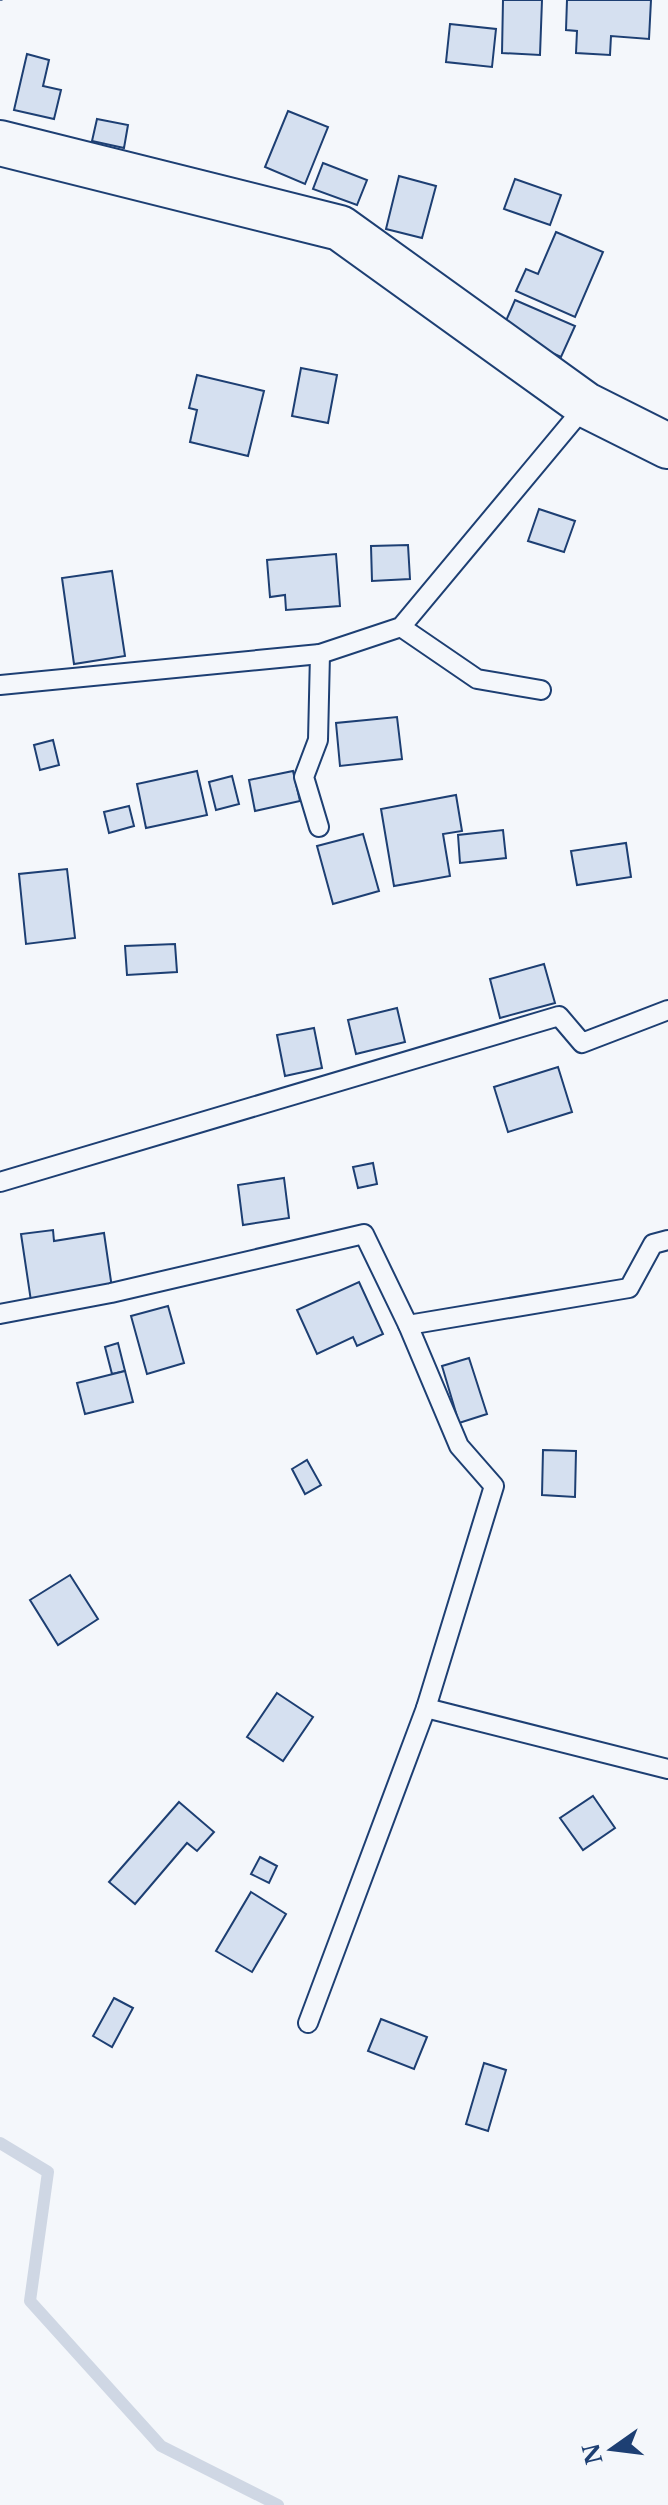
<svg xmlns="http://www.w3.org/2000/svg" width="668" height="2505" viewBox="0 0 668 2505" font-family="'Libre Baskerville',serif">
<rect width="100%" height="100%" fill="#f4f7fb"/>
<g fill="none" stroke-linecap="round" stroke-linejoin="round">
<polyline stroke="#cfd7e4" stroke-width="12" points="0,2143 48,2172 30,2301 161,2446 278,2505"/>
</g>
<g fill="#d5e0f0" stroke="#1d3f73" stroke-width="2">
<polygon points="503,0 542,0 540,55 502,53"/>
<polygon points="567,0 651,0 649,39 611,36 610,55 576,53 577,31 566,30"/>
<polygon points="450,24 496,29 492,67 446,62"/>
<polygon points="27,54 49,60 43,86 61,90 54,119 14,110"/>
<polygon points="288,111 328,127 305,184 265,167"/>
<polygon points="97,119 128,125 124,148 92,141"/>
<polygon points="323,163 367,180 357,205 313,189"/>
<polygon points="399,176 436,186 422,238 386,229"/>
<polygon points="515,179 561,195 550,225 504,209"/>
<polygon points="556,232 603,252 575,317 516,291 526,269 538,274"/>
<polygon points="515,300 575,326 561,357 502,330"/>
<polygon points="301,368 337,375 328,423 292,416"/>
<polygon points="197,375 264,391 248,456 190,442 197,410 189,408"/>
<polygon points="539,509 575,521 564,552 528,541"/>
<polygon points="408,545 410,579 372,581 371,546"/>
<polygon points="336,554 340,606 286,610 285,595 270,597 267,560"/>
<polygon points="112,571 125,656 74,664 62,578"/>
<polygon points="397,717 402,759 340,766 336,723"/>
<polygon points="53,740 59,765 40,770 34,745"/>
<polygon points="197,771 207,815 146,828 137,784"/>
<polygon points="293,771 300,801 255,811 249,780"/>
<polygon points="232,776 239,804 216,810 209,782"/>
<polygon points="456,795 462,831 443,834 450,876 394,886 381,809"/>
<polygon points="129,806 134,826 109,833 104,812"/>
<polygon points="503,830 506,858 460,863 458,835"/>
<polygon points="363,834 379,891 333,904 317,846"/>
<polygon points="626,843 631,877 577,885 571,851"/>
<polygon points="67,869 75,938 26,944 19,874"/>
<polygon points="175,944 177,972 127,975 125,946"/>
<polygon points="544,964 555,1003 500,1018 490,979"/>
<polygon points="397,1008 405,1042 356,1054 348,1020"/>
<polygon points="314,1028 322,1068 285,1076 277,1035"/>
<polygon points="558,1067 572,1112 508,1132 494,1087"/>
<polygon points="373,1163 377,1184 358,1188 353,1167"/>
<polygon points="284,1178 289,1218 243,1225 238,1185"/>
<polygon points="53,1230 54,1241 104,1233 112,1288 31,1301 21,1234"/>
<polygon points="359,1282 383,1334 357,1346 353,1337 317,1354 297,1310"/>
<polygon points="168,1306 184,1363 147,1374 131,1316"/>
<polygon points="118,1343 125,1371 112,1374 105,1347"/>
<polygon points="469,1358 487,1414 459,1423 442,1366"/>
<polygon points="125,1371 133,1402 85,1414 77,1383"/>
<polygon points="543,1450 576,1451 575,1497 542,1495"/>
<polygon points="307,1460 321,1485 305,1494 292,1469"/>
<polygon points="70,1575 98,1619 58,1645 30,1600"/>
<polygon points="277,1693 313,1717 283,1761 247,1737"/>
<polygon points="593,1796 615,1828 583,1850 560,1818"/>
<polygon points="179,1802 214,1832 197,1851 187,1843 135,1904 109,1882"/>
<polygon points="260,1857 277,1866 269,1883 251,1874"/>
<polygon points="251,1892 286,1914 252,1972 216,1951"/>
<polygon points="114,1998 133,2008 112,2047 93,2036"/>
<polygon points="381,2019 427,2037 414,2069 368,2051"/>
<polygon points="484,2063 506,2070 488,2131 466,2124"/>
</g>
<g fill="none" stroke-linecap="round" stroke-linejoin="round">
<g stroke="#1d3f73" stroke-width="22">
<g id="lane">
<polyline points="401,627 477,679 541,690"/>
<polyline points="0,685 320,654 401,627 586,405"/>
<polyline points="319,827 304,777 318,740 320,654"/>
<polyline points="0,1182 559,1016 582,1043 668,1010"/>
<polyline points="0,1314 111,1293 364,1234 408,1325 459,1446 494,1486 426,1708 308,2023"/>
<polyline points="408,1325 629,1288 653,1244 668,1240"/>
<polyline points="426,1708 668,1769"/>
</g>
</g>
<g stroke="#1d3f73" stroke-width="48">
<polyline id="secondary" points="0,143 340,228 586,405 668,446"/>
</g>
<polyline stroke="#5e769c" stroke-width="5" stroke-dasharray="6 4" stroke-linecap="butt" points="0,1 0,0"/>
<use href="#lane" stroke="#f4f7fb" stroke-width="18"/>
<use href="#secondary" stroke="#f4f7fb" stroke-width="44"/>
</g>
<g transform="translate(612 2449) rotate(256)" stroke="#f4f7fb" stroke-width="6" paint-order="stroke">
<path d="M0-6L14 30L0 20L-14 30Z" fill="#1d3f73"/>
<text y="-12" font-size="22" font-weight="bold" text-anchor="middle" fill="#1d3f73">N</text>
</g>
</svg>
